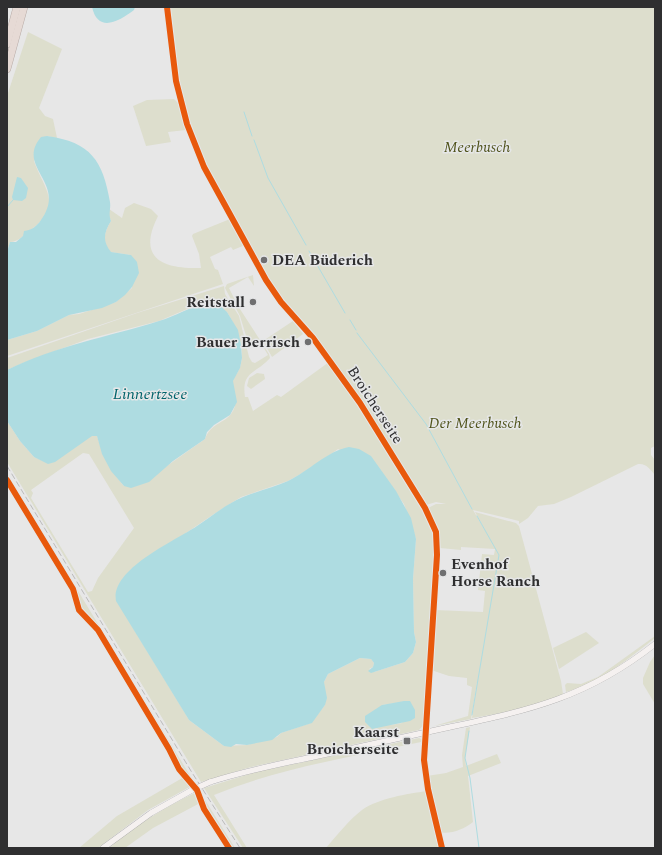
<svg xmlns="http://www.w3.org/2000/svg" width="662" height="855" viewBox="0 0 662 855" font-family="Spectral,serif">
<rect width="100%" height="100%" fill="#e7e7e7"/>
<g fill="#dddecd" fill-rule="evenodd">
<path d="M167,7H655V446L651,448V455L655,460V475C650,469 646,463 638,464L571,497L554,504L538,506L528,518L519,524V521L473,510L486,532L475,512L516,523L519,526L561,681L563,694C535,708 503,713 472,718L478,676L471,719L434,726L468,716L472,687L467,685V678L449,676L431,670L435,610L483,612L485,591L478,590L482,554L494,555L495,549L461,547V550L440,548L436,525L428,508L436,504H446L436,502L426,505L362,403L311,331L284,303L268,280L208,172L192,135L176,80Z"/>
<path d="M28,32L62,49L39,108L45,116L53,119L57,138L47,136L34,161C44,190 64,204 31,230C24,235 18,242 10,242L7,252V96Z"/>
<polygon points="174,99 178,103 186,130 168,132 171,142 146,146 133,106 147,100"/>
<path d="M134,203L151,209L158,216C137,258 161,269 201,268L199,254L192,236L193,234L230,219L245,245L233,250L231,247L210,257L215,269L218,270L223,284L7,356V340L37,331L69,315L79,314L116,302L132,288L131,255L110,252C102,241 104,232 111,221L108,214L109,209L122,218L125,208Z"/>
<path d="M253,275L254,286L248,277L229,288L238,306L269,354L270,358C256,374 241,371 245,397H248L253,411L277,395L281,397L329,362L359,405L428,516L435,533L436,548L425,723L419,730L251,767L201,782L7,462V421L20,441L34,457L48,463L64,455L92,435L97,436C104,458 110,469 124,486L164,468L205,439C211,423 223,424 231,414C241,400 230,394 233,381C234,376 239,372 240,367C246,348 237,328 227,312L199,304L159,321L88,339L23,363L7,370V358L137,313L224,286L225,294L239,316L249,357L252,362L255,363L268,355L262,345L253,347L247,339L240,316L225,288L227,284ZM338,449L381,472L404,504L416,539L413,579L414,632L416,642L413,653L405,662L374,672L369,669L373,667L374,663L371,659L360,658L328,674L324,682L325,705L311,723L281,733L277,737L247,745L224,746L189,720L185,713L130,623L118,587L130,571L214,514L241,497L288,481L313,467ZM83,453L89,454L134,528L98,578L92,591L88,592L31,498L33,493L31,490ZM410,701L402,723L391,725L382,705Z"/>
<polygon points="293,321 303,334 272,357 263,341"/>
<polygon points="257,373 264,374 265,379 251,389 247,386 249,378"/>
<polygon points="7,474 197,787 196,788 180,769 169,748 98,630 79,609 72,586 7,479"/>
<polygon points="586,632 599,643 559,669 553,648"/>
<path d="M655,636V638C628,659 600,683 566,692L565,685L567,683L581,684L598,677Z"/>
<polygon points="655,655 655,704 643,684 643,678 650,662"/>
<path d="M470,727L465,758L466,766L497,754L501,763L468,776L473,822C465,829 449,835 439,832L427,776L446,773L463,767L462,755L466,728Z"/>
<path d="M419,738L423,740V759L421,760V742C351,757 280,768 214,795L247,848H243L204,788L256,772Z"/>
<polygon points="184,777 193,785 148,810 98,848 79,848 117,816"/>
<path d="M427,791L440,848H326C337,835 349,820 362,810C379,798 407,794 427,791Z"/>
<path d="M197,792L200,803L153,828L125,848H109C136,825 166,806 197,792Z"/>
<path d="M200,792L235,848H230C222,838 196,803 200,792Z"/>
</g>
<g fill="#aedce1">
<path d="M92,7H135L134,10C118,22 98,33 92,7Z"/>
<path d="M47,136C91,142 103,161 110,202C111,209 108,214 111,221C104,232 102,241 111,252L131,255L137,262L139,273L132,287L125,295L116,302L102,308L69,315L37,331L7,340V252L10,242H16L23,236L24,231C32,230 37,226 41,220C68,182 15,168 41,137Z"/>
<polygon points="17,177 21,178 28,188 26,198 22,201 13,200 12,197"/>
<path d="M208,303L219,305L227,312L238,330L241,345L242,358L240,368L233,381L237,402L230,415L214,425L207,432L205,439L173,461L149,482L131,488L124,486L111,471L102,454L97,436H92L55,462L48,464L34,457L20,441L7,421V370C55,346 108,337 159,321C176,316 191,306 208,303Z"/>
<path d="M349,447L359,449L371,456L396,491L411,518L416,539L413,579L414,632L416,642L413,653L405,662L371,673L368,671L373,667L374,663L371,659L360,658L328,674L324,682L327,698L325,705L312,723L281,733L272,740L247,745L236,744L231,747L224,746L189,720L116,601C110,569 175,541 197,526C211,517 226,504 243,497C258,491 274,487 288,481C309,471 327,451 349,447Z"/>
<polygon points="404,701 410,701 415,710 415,718 410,721 372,729 365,722 365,716 382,705"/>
</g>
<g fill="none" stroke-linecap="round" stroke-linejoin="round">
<g stroke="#aedce1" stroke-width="1">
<polyline points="244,112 252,136"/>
<polyline points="254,140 268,178 306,245"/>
<polyline points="7,207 13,200"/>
<polyline points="309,251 345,313"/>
<polyline points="350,320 356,330"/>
<polyline points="357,333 426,424 472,509"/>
<polyline points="472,715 499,555 477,516"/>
<polyline points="469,731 465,758 470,778 479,848"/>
</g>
<g stroke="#a0a0a0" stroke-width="5">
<polyline id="street" points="167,7 176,81 187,124 204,167 266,280 281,302 313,338 360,403 425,508 436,532 437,555 424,760 428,789 442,848"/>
</g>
<g stroke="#a0a0a0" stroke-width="6">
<g id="secondary">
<path d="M210,782C244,771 279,764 313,757C359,747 404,737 450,727C531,710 588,697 655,644"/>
<polyline points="103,848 151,813 192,790"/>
</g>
</g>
<g stroke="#b6a9a4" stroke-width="8">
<g id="highway">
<polyline points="7,44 17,7"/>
<polyline points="7,69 24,7"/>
</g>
</g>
<use href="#street" stroke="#fbfbfb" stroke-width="4"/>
<use href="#secondary" stroke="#f5f1f0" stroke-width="5.5"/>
<use href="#highway" stroke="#e6dad5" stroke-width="7"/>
<polyline stroke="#bbbbbc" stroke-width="1" stroke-dasharray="6 3" stroke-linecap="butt" points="7,466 191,771 240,848"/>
<g stroke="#a0a0a0" stroke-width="6" stroke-linecap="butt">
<polyline id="secondary-bridge" points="192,790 210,782"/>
</g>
<use href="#secondary-bridge" stroke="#f5f1f0" stroke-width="5.5"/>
<g stroke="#e6e7e8" stroke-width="8">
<g id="cycleway">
<polyline points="167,7 176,81 187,124 204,167 266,280 281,302 313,338 360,403 425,508 436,532 437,555 424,760 428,789 442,848"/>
<polyline points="7,480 73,589 79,610 98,630 169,749 179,769 197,790 204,809 229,848"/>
</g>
</g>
<use href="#cycleway" stroke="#e8590c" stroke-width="6"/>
</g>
<g fill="#6f6f70" stroke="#e6e7e8" stroke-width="1.5">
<circle cx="264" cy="260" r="4"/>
<circle cx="253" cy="302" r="4"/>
<circle cx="308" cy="342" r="4"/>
<circle cx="443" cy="573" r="4"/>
<rect x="403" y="737" width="8" height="8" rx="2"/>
</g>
<g text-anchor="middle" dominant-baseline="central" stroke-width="3" stroke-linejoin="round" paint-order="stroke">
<g font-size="15" font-style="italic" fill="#50531b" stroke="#e6e7e8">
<text x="477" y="147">Meerbusch</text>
<text x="475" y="423">Der Meerbusch</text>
</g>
<g font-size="15" font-weight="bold" fill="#2f2f30" stroke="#e6e7e8" text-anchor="end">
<text x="272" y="260" text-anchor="start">DEA Büderich</text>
<text x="245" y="302">Reitstall</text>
<text x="300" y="342">Bauer Berrisch</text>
<text x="451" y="564" text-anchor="start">Evenhof<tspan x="451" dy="17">Horse Ranch</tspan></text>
<text x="399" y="732">Kaarst<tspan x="399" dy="17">Broicherseite</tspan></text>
</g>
<g font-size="15" fill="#2f2f30" stroke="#e6e7e8">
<text transform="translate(375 405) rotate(57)">Broicherseite</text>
</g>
<g font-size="16" font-style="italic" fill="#01636b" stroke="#e6e7e8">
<text x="150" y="394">Linnertzsee</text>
</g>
</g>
<rect width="662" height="855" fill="none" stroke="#2f2f30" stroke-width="16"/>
</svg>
